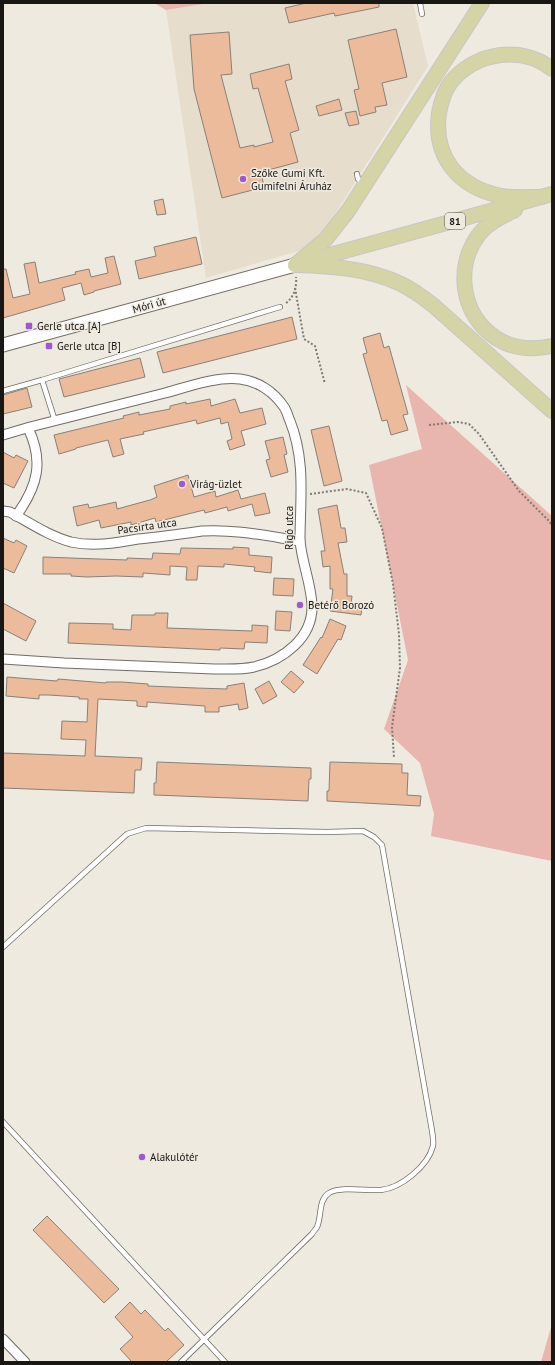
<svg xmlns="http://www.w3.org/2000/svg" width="555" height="1365" viewBox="0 0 555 1365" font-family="'PT Sans',sans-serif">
<rect width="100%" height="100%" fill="#efeae0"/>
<polygon fill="#e6ddcd" points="210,3 413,3 428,66 334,216 333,241 206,278 166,10"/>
<g fill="#e8b6ae">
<polygon points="154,3 210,3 166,10"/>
<polygon points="406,385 552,516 552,861 431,836 434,814 420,763 384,729 408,660 369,465 422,449"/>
<polygon points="552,1324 552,1362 541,1362"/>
</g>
<g fill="#ebbb9b" stroke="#89807a">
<polygon points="306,3 379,3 379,7 335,16 334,13 289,23 285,8"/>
<polygon points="396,29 407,77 382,83 387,105 375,107 376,112 360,116 354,90 359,89 348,40"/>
<polygon points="229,32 232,74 221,75 240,148 254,145 254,147 273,142 258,88 253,89 250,74 289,64 292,79 285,81 299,130 290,133 298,162 261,172 264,187 222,198 194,89 190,35"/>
<polygon points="339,99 342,110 319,116 316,106"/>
<polygon points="356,111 359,124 349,126 345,113"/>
<polygon points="163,199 166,214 157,215 154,201"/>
<polygon points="196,237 202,264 139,279 135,261 156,256 154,247"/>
<polygon points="114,256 121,284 94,291 94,292 84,295 81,283 66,287 62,288 65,300 3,318 3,269 6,269 13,298 30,294 24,264 35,262 39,283 76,274 75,272 89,269 91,277 108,273 105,258"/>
<polygon points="292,317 297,339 163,373 157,352"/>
<polygon points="380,333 384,348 389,346 408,414 403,415 408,430 391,435 387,420 382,421 363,354 367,353 363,338"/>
<polygon points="140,358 145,377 64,397 59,379"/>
<polygon points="27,388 32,407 3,414 3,395"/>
<polygon points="210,399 211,406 235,399 240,413 262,408 266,424 241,431 245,445 230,450 227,441 232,439 228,422 221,424 220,418 197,424 196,420 143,432 144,434 120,439 124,454 113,457 108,440 76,448 76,449 59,454 54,435 124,418 123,416 139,412 139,415 170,409 170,406 186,402 186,404"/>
<polygon points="329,426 342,481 324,486 311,430"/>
<polygon points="283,437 287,454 284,455 288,472 271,477 266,460 270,459 265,441"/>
<polygon points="3,452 14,458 16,455 28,461 14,488 3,483"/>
<polygon points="188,475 194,497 215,491 216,497 238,490 241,499 265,493 270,513 255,516 252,504 228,511 227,507 205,513 204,510 156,522 155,518 131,525 131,522 101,528 99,520 77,526 73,507 88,504 89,508 116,502 117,509 150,500 157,497 154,486"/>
<polygon points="337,505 341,528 345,528 347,542 338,543 344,574 347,574 347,596 352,596 351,605 362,607 361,615 330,611 333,589 330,589 330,566 323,567 321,551 325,551 318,509"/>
<polygon points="3,538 14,543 16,540 27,546 14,573 3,568"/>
<polygon points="233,547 249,548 249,555 272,557 271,573 254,571 255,567 224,564 224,567 198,566 197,580 186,580 187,567 170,566 170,575 143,573 143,577 116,576 87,577 71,576 71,574 43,574 43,557 127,560 127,558 152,559 153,553 180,554 181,548 233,549"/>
<polygon points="274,578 294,579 293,596 273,595"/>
<polygon points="3,603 36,621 26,641 3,629"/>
<polygon points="276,611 292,612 290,631 275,630"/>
<polygon points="155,613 168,613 167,628 252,631 252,625 268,626 267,643 245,642 244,649 220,648 220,650 68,643 69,623 113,624 113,629 131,630 132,615 155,615"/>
<polygon points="330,619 346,626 341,640 338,639 317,674 303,665 321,637 322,638"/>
<polygon points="291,671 304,682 294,693 281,682"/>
<polygon points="7,677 57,681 58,679 106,683 106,682 122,682 148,684 148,686 196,688 227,689 227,686 244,683 248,708 239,710 238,704 219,707 219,712 205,712 205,706 147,702 147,707 137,706 137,701 98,699 95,756 142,758 141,770 135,770 134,793 3,788 3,753 85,756 86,740 61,739 62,721 87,722 88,699 79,699 79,697 49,695 39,695 39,699 6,696"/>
<polygon points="269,681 277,696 263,704 255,689"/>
<polygon points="157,762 311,768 311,779 309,779 308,801 154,795 154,783 156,783"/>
<polygon points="330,762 402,764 402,773 408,773 407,795 421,796 420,806 327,801 327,791 329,791"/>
<polygon points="47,1216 119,1289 104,1303 33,1230"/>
<polygon points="130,1302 141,1314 145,1310 165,1331 168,1328 184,1345 166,1362 132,1362 120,1349 133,1337 115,1317"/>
</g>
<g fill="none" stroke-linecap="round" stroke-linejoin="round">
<g stroke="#716c64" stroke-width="6">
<g id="lane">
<polyline points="420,3 422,14"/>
<polyline points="357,174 358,179 363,184"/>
<polyline points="42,380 55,421"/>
<polyline points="3,391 42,380 280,307"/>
<path d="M3,947L127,834L146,828L327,832L363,831L374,837L382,845L431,1125C432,1131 434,1140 433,1146C428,1166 401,1188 381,1190C367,1191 341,1186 329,1193C318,1200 322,1216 317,1227C316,1229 313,1232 312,1234L181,1362"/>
<polyline points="3,1122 225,1362"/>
</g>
</g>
<g stroke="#716c64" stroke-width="11">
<g id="street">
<path d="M3,435L30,427C75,416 120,404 165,393C187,387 217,376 240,379C258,381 274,392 284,407C287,411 288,417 290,421C306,461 300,500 300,541C302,563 311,583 312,605C313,638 283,660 254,667C240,670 227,669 214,669L64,663L3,659"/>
<path d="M3,511L10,512C30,523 49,536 71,542C93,547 116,543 138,539C160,537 181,534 202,531C235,529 267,536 300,541"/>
<path d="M16,516C38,486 44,461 28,428"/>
<polyline points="3,1339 25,1362"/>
</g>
</g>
<g stroke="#716c64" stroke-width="15">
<polyline id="secondary" points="3,345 295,265"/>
</g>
<g stroke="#c8c7c7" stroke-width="16">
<g id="primary">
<path d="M541,197C528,197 513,198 501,196C458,187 433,157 439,113C441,102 444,91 451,82C475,52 522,45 552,69"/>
<path d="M515,210C503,216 489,222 480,233C454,266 461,315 496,338C513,349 533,350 552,346"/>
<polyline points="308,261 552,194"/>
<polyline points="295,265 326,239 348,211 482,3"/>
<path d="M295,265C330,266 368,268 401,284C413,290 424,298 434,306L552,411"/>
</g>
</g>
<g stroke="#7e7b74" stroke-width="2" stroke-dasharray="2 2" stroke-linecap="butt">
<polyline points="295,288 304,339 315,346 325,384"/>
<path d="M286,303C294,297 297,287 296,277"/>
<polyline points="429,425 458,422 469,424 479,434 519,491 548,520 552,525"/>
<polyline points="310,494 347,489 366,493 382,528 393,584 399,634 400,668 392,727 394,758"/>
</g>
<use href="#lane" stroke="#fff" stroke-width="4.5"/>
<use href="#street" stroke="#fff" stroke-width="9"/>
<use href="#secondary" stroke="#fff" stroke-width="13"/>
<use href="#primary" stroke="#d4d4a6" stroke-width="14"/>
</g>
<g fill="#9f59ce" stroke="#efeae0" stroke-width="1.5">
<circle cx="243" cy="179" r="4"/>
<rect x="25" y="322" width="8" height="8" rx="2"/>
<rect x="45" y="342" width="8" height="8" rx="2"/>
<circle cx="182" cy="484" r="4"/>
<circle cx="300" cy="605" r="4"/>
<circle cx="142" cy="1157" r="4"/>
</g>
<g text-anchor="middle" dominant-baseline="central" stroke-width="3" stroke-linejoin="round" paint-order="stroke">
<rect fill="#efeae0" stroke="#595651" stroke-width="1" x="445" y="213" width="20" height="16" rx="3"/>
<g font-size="10" font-weight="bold" fill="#191714">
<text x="455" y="221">81</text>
</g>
<g font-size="11" fill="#191714" stroke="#efeae0" text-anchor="start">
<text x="251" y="173">Szőke Gumi Kft.<tspan x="251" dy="13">Gumifelni Áruház</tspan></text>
<text x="37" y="326">Gerle utca [A]</text>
<text x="57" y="346">Gerle utca [B]</text>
<text x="190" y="484">Virág-üzlet</text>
<text x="308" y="605">Betérő Borozó</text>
<text x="150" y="1157">Alakulótér</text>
</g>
<g font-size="11" fill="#191714" stroke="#efeae0">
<text transform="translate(149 305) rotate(-16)">Móri út</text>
<text transform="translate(147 526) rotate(-8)">Pacsirta utca</text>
<text transform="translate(289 528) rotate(-90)">Rigó utca</text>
</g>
</g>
<rect width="555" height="1365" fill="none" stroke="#191714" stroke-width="8"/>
</svg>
